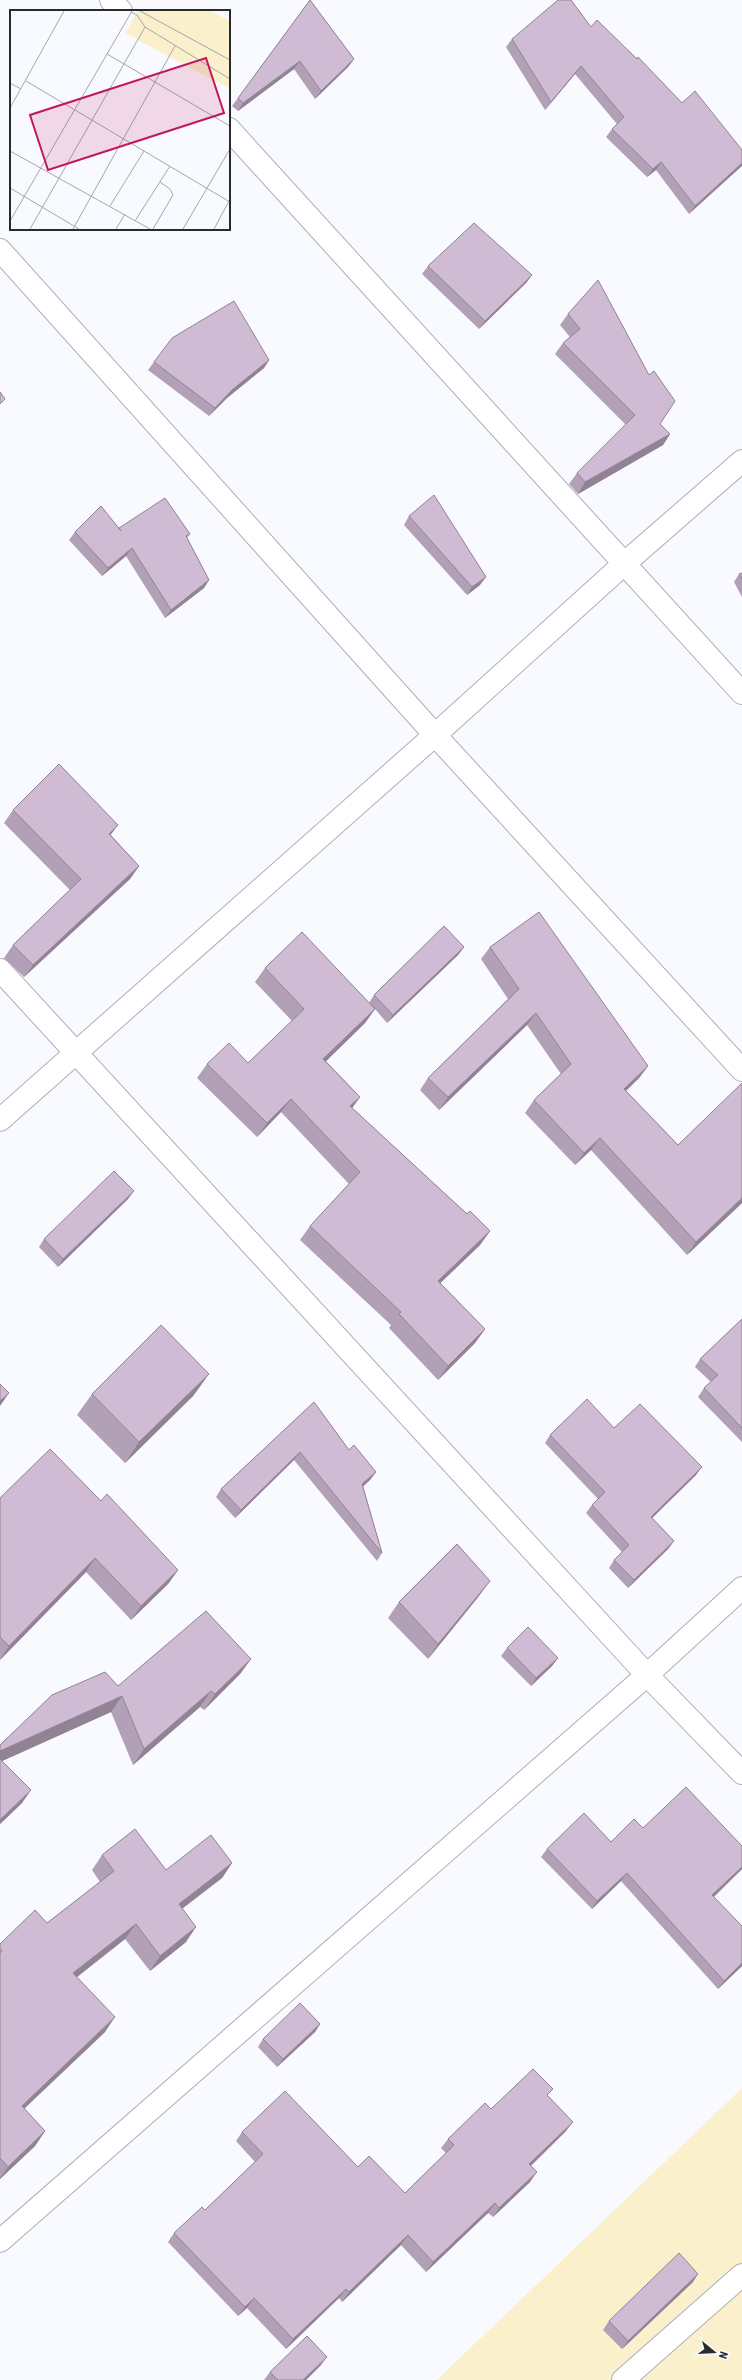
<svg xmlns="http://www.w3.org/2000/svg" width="742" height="2380" viewBox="0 0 742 2380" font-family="'Roboto Condensed',sans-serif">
<rect width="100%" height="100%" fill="#f8faff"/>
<polygon fill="#faf0cb" points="742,2088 742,2380 437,2380"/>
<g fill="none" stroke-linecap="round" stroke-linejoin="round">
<g stroke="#acafb6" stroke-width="24">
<g id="street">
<polyline points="111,0 121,11"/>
<polyline points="229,129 742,693"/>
<polyline points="0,250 435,735 742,1070"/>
<polyline points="0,970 647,1675 742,1773"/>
<polyline points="0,1120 435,735 625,563 742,461"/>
<polyline points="0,2241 647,1675 742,1588"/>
<polyline points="623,2380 742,2275"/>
</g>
</g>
<use href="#street" stroke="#fff" stroke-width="22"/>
</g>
<g fill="#b2a1b6">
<polygon points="310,0 354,59 348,67 315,99 294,69 238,111 232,106"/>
<polygon points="591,27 682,103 742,150 689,214 656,170 647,177 606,137 612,129 617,124 575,74 545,110 506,47 512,39"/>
<polygon points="428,266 532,275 526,283 479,329 422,274"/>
<polygon points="568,314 660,424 670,434 663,445 578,494 569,484 577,473 626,425 555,354 563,343 570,337 560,325"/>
<polygon points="269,360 264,368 227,398 209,416 148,370 154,362"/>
<polygon points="409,516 480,585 467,595 404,525"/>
<polygon points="118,528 190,534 187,538 209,580 204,588 165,618 126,556 102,576 69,540 75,532"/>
<polygon points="742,573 742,597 734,582 739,574"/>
<polygon points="13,810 111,835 139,866 130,879 24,977 4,958 13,945 70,890 4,823"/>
<polygon points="464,947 458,955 387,1023 375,1009 365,1023 326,1061 360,1097 352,1108 467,1214 490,1231 480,1245 440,1283 485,1329 475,1343 438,1380 389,1328 391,1325 300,1240 310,1226 349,1184 281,1112 257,1137 197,1078 207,1064 248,1063 292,1021 255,982 265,968 369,1003 374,995"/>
<polygon points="490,947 648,1066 639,1078 626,1091 678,1145 742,1203 687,1255 591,1150 575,1165 525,1113 534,1100 561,1074 527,1025 439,1110 420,1090 428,1078 508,999 481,959"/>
<polygon points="128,1199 58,1267 39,1247 44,1239"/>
<polygon points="742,1319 742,1442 698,1397 704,1388 711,1382 695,1367 700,1359"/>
<polygon points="92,1394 194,1395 125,1463 77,1415"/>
<polygon points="314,1402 349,1450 376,1472 370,1480 363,1486 382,1553 377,1561 294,1460 235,1518 216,1497 221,1489"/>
<polygon points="614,1428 696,1475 652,1518 674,1541 668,1549 628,1588 609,1568 614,1560 622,1552 586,1513 592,1505 598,1499 545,1443 550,1435"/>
<polygon points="0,1498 101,1501 178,1570 168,1584 131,1620 86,1572 0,1660"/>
<polygon points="479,1596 428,1659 388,1618 399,1602"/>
<polygon points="507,1648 558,1658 552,1666 531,1686 501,1656"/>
<polygon points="251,1659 240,1674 204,1710 200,1707 133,1765 111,1712 2,1761 22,1803 0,1824 0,1745 118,1686"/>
<polygon points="643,1828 742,1869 714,1897 742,1966 718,1989 621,1881 592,1909 541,1857 547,1849 611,1842"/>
<polygon points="102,1855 166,1870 232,1863 222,1878 182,1908 186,1942 150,1971 125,1939 77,1977 105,2032 24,2109 45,2131 35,2146 0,2179 0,1944 47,1923 100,1882 92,1870"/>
<polygon points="320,2024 315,2032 277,2067 258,2047 263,2039"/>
<polygon points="548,2096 566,2131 531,2166 530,2182 493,2217 488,2213 426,2272 401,2245 342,2302 339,2298 286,2349 247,2308 238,2316 168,2242 174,2233 205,2210 255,2162 236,2141 242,2132 358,2167 405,2193 446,2153 441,2148 448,2139 491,2109"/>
<polygon points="693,2282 622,2349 603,2330 609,2321"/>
<polygon points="321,2365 306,2380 264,2380 270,2372"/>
</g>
<g fill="#918394">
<polygon points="354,59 348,67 315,99 321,91"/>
<polygon points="300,61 294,69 238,111 243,103"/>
<polygon points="581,66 575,74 545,110 551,102"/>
<polygon points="661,162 656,170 647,177 653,169"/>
<polygon points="742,163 742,166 689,214 695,206"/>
<polygon points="532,275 526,283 479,329 485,321"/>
<polygon points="269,360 264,368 227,398 209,416 215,408 232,390"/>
<polygon points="670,434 663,445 578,494 585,482"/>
<polygon points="132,548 126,556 102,576 108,568"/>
<polygon points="486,577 480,585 467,595 472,587"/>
<polygon points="209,580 204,588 165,618 171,610"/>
<polygon points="118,825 109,837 109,834"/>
<polygon points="139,866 130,879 24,977 33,965"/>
<polygon points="464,947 458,955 387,1023 393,1015"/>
<polygon points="375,1009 365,1023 314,1073 323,1059"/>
<polygon points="536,1013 527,1025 439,1110 448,1097"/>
<polygon points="648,1066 639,1078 615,1101 624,1089"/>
<polygon points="360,1097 350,1111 350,1106"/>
<polygon points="291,1099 281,1112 257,1137 267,1123"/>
<polygon points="600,1138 591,1150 575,1165 584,1153"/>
<polygon points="134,1191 128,1199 58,1267 63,1259"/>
<polygon points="742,1198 742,1203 687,1255 696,1242"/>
<polygon points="490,1231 480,1245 428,1295 438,1281"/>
<polygon points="485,1329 475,1343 438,1380 448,1366"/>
<polygon points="209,1374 194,1395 125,1463 139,1442"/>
<polygon points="9,1393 0,1406 0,1401"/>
<polygon points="300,1452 294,1460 235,1518 241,1510"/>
<polygon points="702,1467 696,1475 645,1525 651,1517"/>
<polygon points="376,1472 370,1480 357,1492 362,1484"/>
<polygon points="674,1541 668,1549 628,1588 634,1580"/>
<polygon points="95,1558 86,1572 0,1660 9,1646"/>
<polygon points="178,1570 168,1584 131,1620 141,1606"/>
<polygon points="490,1581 479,1596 428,1659 438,1644"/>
<polygon points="558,1658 552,1666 531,1686 536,1678"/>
<polygon points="251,1659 240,1674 204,1710 215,1694"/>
<polygon points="211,1691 200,1707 133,1765 144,1749"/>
<polygon points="122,1696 111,1712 0,1762 0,1751"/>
<polygon points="31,1790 22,1803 0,1824 0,1820"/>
<polygon points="232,1863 222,1878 169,1919 179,1904"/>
<polygon points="742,1867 742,1869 707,1903 712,1895"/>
<polygon points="627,1873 621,1881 592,1909 597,1901"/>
<polygon points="136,1924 125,1939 63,1988 73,1973"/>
<polygon points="196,1927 186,1942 150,1971 160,1956"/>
<polygon points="742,1963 742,1966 718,1989 724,1981"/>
<polygon points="115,2017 105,2032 11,2121 22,2106"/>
<polygon points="320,2024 315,2032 277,2067 283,2059"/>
<polygon points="573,2122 566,2131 522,2174 529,2164"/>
<polygon points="45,2131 35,2146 0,2179 0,2178 8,2167"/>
<polygon points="537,2172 530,2182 493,2217 499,2208"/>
<polygon points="495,2203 488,2213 426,2272 433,2262"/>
<polygon points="408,2235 401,2245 342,2302 349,2292"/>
<polygon points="698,2274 693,2282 622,2349 628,2341"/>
<polygon points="346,2289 339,2298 286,2349 293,2339"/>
<polygon points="254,2298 247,2308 238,2316 245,2307"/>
<polygon points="327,2357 321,2365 306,2380 303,2380"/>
</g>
<g fill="#cfbbd4" stroke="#918394">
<polygon points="310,0 354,59 321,91 300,61 243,103 238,98"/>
<polygon points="558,0 571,0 591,27 597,20 637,59 638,57 682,103 695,91 742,150 742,163 695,206 661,162 653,169 612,129 624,117 581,66 551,102 512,39"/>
<polygon points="474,223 532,275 485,321 428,266"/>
<polygon points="598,280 649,375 654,371 675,401 660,424 670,434 585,482 577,473 635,415 563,343 580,329 568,314"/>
<polygon points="234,301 269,360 232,390 215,408 154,362 172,338"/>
<polygon points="0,392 5,399 0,404"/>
<polygon points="434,495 486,577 472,587 409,516"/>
<polygon points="165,498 190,534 186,536 209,580 171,610 132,548 108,568 75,532 101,506 121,531 119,528"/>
<polygon points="742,573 742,579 739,574"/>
<polygon points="59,764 118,825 109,834 139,866 33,965 13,945 81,879 13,810"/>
<polygon points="539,912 648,1066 624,1089 678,1145 742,1083 742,1198 696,1242 600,1138 584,1153 534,1100 571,1064 536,1013 448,1097 428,1078 519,989 490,947"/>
<polygon points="444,926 464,947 393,1015 374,995"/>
<polygon points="302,932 375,1009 323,1059 360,1097 350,1106 467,1214 470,1211 490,1231 438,1281 485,1329 448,1366 399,1314 401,1312 310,1226 360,1172 291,1099 267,1123 207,1064 229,1043 248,1063 304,1009 265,968"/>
<polygon points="114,1171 134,1191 63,1259 44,1239"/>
<polygon points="742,1319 742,1428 704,1388 718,1375 700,1359"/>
<polygon points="161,1325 209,1374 139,1442 92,1394"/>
<polygon points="0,1384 9,1393 0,1401"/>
<polygon points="587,1399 614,1428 640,1404 702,1467 651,1517 674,1541 634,1580 614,1560 629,1545 592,1505 605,1492 550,1435"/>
<polygon points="314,1402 349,1450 354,1445 376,1472 362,1484 382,1553 300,1452 241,1510 221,1489"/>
<polygon points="50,1449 101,1501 107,1494 178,1570 141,1606 95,1558 9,1646 0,1637 0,1498"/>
<polygon points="457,1544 490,1581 438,1644 399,1602"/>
<polygon points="206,1611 251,1659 215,1694 211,1691 144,1749 122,1696 0,1751 0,1745 52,1695 105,1672 118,1686"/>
<polygon points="528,1627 558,1658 536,1678 507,1648"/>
<polygon points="0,1759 31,1790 0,1820"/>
<polygon points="686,1787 742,1846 742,1867 712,1895 742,1926 742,1963 724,1981 627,1873 597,1901 547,1849 584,1813 611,1842 634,1819 643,1828"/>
<polygon points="135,1829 166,1870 211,1835 232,1863 179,1904 196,1927 160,1956 136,1924 73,1973 115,2017 22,2106 45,2131 8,2167 0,2158 0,1953 2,1951 0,1948 0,1944 35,1910 47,1923 114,1871 102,1855"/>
<polygon points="300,2003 320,2024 283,2059 263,2039"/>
<polygon points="533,2069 553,2089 547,2095 573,2122 529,2164 537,2172 499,2208 495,2203 433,2262 408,2235 349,2292 346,2289 293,2339 254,2298 245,2307 174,2233 202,2207 205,2210 263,2154 242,2132 285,2091 358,2167 369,2156 405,2193 454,2145 448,2139 485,2103 491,2109"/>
<polygon points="679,2253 698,2274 628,2341 609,2321"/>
<polygon points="307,2336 327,2357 303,2380 278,2380 270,2372"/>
</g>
<g transform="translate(10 10)">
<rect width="220" height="220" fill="#f8faff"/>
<path d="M128,1H200L220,11V79L115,23Z" fill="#faf0cb"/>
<path fill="none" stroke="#a5a7ab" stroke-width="1" d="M130,1L220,50M121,2L127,5L135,17L220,69M97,44L220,116M16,71L220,192M0,73L11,79M0,98L54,1M0,141L140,219M0,178L69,219M100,196L134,141M0,211L122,1M125,211L160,156M20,219L135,17M63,219L165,36M106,219L115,204M143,219L163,185L160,179L150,172M173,219L220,139M204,219L219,191"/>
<path fill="#c2185b" fill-opacity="0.15" stroke="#c2185b" stroke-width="2" d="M196,48L214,103L38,160L20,105Z"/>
<rect width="220" height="220" fill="none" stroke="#282a2c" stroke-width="2"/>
</g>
<g transform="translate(714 2352) rotate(108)" stroke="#f8faff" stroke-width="3" paint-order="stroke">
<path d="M0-3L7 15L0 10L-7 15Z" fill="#282a2c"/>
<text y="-6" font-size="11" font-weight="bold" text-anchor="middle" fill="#282a2c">N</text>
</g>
</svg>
